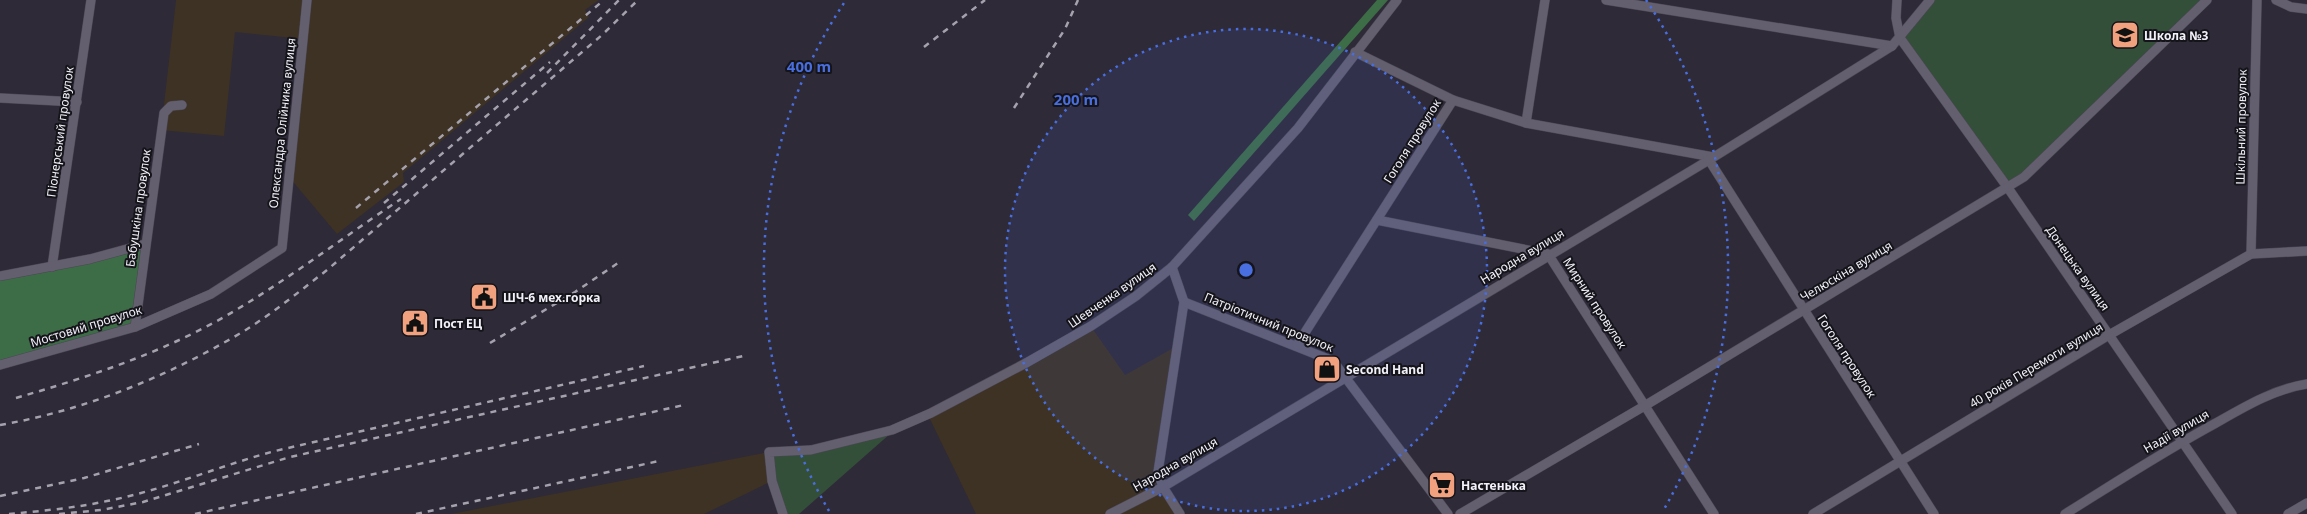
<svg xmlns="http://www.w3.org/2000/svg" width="2307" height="514" viewBox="0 0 2307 514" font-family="'Noto Sans',sans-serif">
<rect width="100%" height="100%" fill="#2e2a38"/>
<g fill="#3d3223">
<polygon points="176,0 599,0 585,10 589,17 403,173 404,182 337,234 289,177 303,39 235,32 224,136 161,130"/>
<polygon points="1092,328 1125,375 1177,346 1158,472 1180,514 976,514 929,417"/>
<polygon points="769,452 772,481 704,514 451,514"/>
</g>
<g fill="#344f39">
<polygon points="1930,0 2207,0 2008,188 1900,38"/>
<polygon points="891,433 799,514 783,514 769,452 811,450"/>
</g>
<g fill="#3d6d46">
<polygon points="1377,0 1388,0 1194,221 1188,215"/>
<polygon points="145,244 135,327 0,365 0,276"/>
</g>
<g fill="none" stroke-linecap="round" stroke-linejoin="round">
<g stroke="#4b4753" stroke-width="10">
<g id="minor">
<polyline points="1606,0 1892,46"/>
<polyline points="1897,0 1896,18 1900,38 2008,188 2232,514"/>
<polyline points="2276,0 2291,7 2307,9"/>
<polyline points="1355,52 1453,100"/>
<polyline points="0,98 77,102"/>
<polyline points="1526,123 1545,0"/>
<polyline points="1709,160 1934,514"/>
<polyline points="1377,220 1548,254 1714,514"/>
<polyline points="2251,254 2257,0"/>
<polyline points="52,267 91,0"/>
<polyline points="1172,267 1184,302 1158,472 1163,487 1180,514"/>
<polyline points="0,276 90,259 145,244"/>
<polyline points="1184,302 1333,361 1448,514"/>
<polyline points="135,327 164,113 171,106 182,105"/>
<polyline points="1297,345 1453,100 1526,123 1713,157"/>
<polyline points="0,365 135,327 211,294 282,248 307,0"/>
<polyline points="783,514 772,481 769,452 811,450 892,430 931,413 1026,363 1091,326 1136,296 1172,267 1298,128 1397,0"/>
<polyline points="1110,514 1163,487 1709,160 1892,46 1930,0"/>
<polyline points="1460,514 1646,405 2024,177 2207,0"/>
<polyline points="1813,514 2109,335 2251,254 2307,251"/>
<path d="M2065,514C2115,483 2164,451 2216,423C2244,407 2274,389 2307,384"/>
<polyline points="2288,514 2307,503"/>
</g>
</g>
<use href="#minor" stroke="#635f6f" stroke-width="9"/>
<g stroke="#a5a2ad" stroke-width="2.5" stroke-dasharray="6 6" stroke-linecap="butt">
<polyline points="924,47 985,0"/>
<polyline points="547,73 619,0"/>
<polyline points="1014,108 1065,29 1078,0"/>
<polyline points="384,203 550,62"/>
<polyline points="356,208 604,0"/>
<polyline points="490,343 575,292 621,261"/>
<path d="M16,398C88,377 159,354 224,317C285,282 342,238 401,199"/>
<path d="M0,425C86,410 169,376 244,331C273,313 300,291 327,270L602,35L638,0"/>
<polyline points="0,496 84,478 199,444"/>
<path d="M9,514C41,511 75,508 107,501C164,490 219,466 275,451L644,366"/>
<polyline points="59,514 101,510 143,502 290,457 748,355"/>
<polyline points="195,514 684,405"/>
<polyline points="416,514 659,461"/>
</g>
</g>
<circle cx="1246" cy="270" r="241" fill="#486edf" fill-opacity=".12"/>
<g fill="none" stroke="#486edf" stroke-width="2.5" stroke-dasharray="2.5 5">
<circle cx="1246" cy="270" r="241"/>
<path d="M829 511A482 482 0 0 1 846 0M1646 0A482 482 0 0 1 1663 511"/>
</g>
<defs>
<g id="school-square" transform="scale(1.4375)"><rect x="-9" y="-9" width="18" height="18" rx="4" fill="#f2a17e" stroke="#15141a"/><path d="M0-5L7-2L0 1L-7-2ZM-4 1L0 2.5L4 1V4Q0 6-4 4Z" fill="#111"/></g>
<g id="civic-square" transform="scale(1.4375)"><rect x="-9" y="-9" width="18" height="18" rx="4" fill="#f2a17e" stroke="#15141a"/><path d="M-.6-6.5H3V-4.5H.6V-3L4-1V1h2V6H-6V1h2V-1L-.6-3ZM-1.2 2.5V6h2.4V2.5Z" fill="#111"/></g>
<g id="shop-square" transform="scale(1.4375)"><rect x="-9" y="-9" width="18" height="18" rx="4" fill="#f2a17e" stroke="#15141a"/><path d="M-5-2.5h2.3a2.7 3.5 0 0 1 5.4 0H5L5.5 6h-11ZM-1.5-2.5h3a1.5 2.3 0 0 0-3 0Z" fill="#111"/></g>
<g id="supermarket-square" transform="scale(1.4375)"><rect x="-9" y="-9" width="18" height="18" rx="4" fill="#f2a17e" stroke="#15141a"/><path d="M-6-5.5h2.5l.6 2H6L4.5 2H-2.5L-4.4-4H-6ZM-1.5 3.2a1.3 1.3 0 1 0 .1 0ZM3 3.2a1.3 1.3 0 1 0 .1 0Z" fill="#111"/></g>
</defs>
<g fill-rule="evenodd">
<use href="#school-square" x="2125" y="35"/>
<use href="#civic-square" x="484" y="297"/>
<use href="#civic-square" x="415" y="323"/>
<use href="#shop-square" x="1327" y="369"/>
<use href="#supermarket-square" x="1442" y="485"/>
</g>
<g text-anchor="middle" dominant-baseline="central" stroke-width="4" stroke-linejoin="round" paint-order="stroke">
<g font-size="12" font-weight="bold" fill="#f2f0f9" stroke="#15141a" text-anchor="start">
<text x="2144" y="35">Школа №3</text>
<text x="503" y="297">ШЧ-6 мех.горка</text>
<text x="434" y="323">Пост ЕЦ</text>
<text x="1346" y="369">Second Hand</text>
<text x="1461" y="485">Настенька</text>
</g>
<g font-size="12" fill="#f2f0f9" stroke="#15141a">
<text transform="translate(282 123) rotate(-84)">Олександра Олійника вулиця</text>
<text transform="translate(2241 127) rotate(-89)">Шкільний провулок</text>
<text transform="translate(60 132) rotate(-82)">Піонерський провулок</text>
<text transform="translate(1412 141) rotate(-58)">Гоголя провулок</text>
<text transform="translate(138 208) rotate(-82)">Бабушкіна провулок</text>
<text transform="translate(1522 256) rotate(-31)">Народна вулиця</text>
<text transform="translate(2078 268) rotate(55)">Донецька вулиця</text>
<text transform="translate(1846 271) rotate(-31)">Челюскіна вулиця</text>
<text transform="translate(1112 295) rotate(-35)">Шевченка вулиця</text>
<text transform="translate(1595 303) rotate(57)">Мирний провулок</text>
<text transform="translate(1269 322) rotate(22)">Патріотичний провулок</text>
<text transform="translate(86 326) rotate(-17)">Мостовий провулок</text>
<text transform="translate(1847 356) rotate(57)">Гоголя провулок</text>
<text transform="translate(2036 365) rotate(-31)">40 років Перемоги вулиця</text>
<text transform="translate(2176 431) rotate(-30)">Надії вулиця</text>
<text transform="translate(1175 464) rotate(-30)">Народна вулиця</text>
</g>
</g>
<circle cx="1246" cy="270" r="8" fill="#486edf" stroke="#15141a" stroke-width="2.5"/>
<g font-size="15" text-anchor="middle" font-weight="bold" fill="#486edf" stroke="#15141a" stroke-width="4" stroke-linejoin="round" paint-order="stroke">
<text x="809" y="72">400 m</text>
<text x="1076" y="105">200 m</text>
</g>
</svg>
